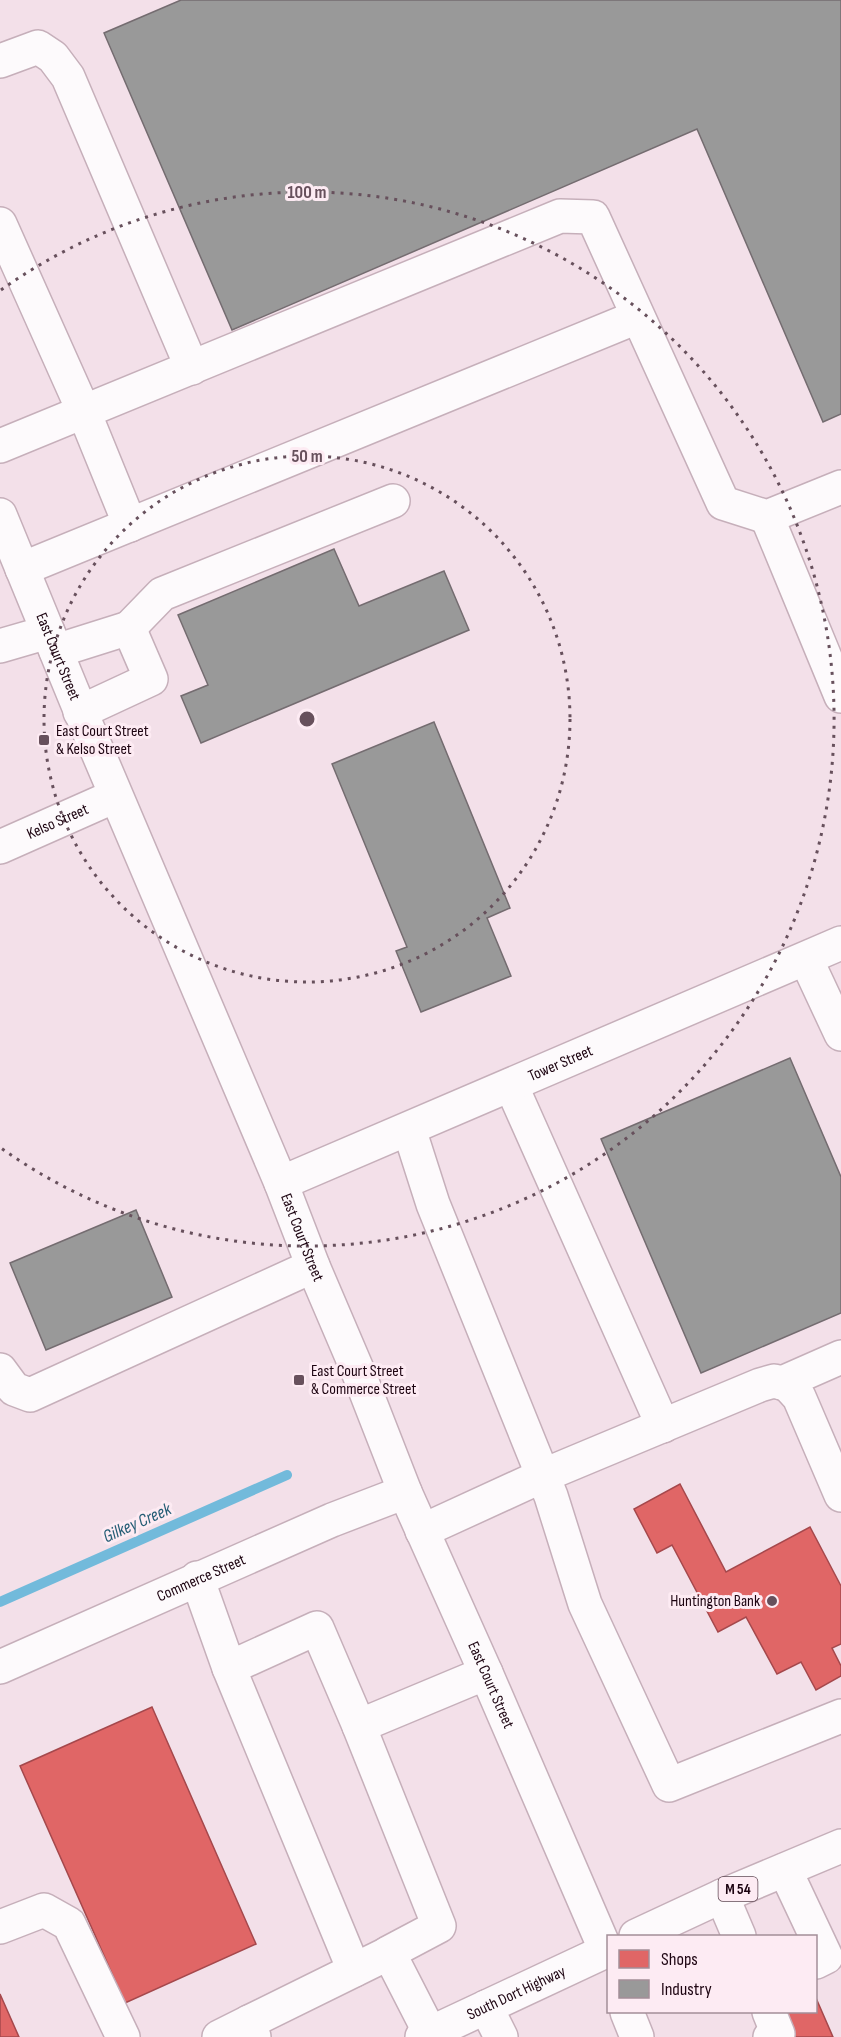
<svg xmlns="http://www.w3.org/2000/svg" width="841" height="2037" viewBox="0 0 841 2037" font-family="'Sofia Sans Condensed',sans-serif">
<rect width="100%" height="100%" fill="#f3e0e9"/>
<g fill="#e06666" stroke="#a5484c" stroke-width="1.5">
<polygon points="680,1484 726,1572 810,1527 841,1586 841,1644 832,1648 841,1666 841,1676 816,1690 801,1662 777,1674 746,1617 718,1632 672,1545 657,1553 634,1509"/>
<polygon points="152,1707 256,1944 125,2003 20,1766"/>
<polygon points="0,1994 19,2037 0,2037"/>
<polygon points="816,1998 833,2037 787,2037 775,2012 816,2012"/>
</g>
<g fill="#999" stroke="#746c70" stroke-width="1.5">
<polygon points="181,0 841,0 841,414 823,422 697,129 232,330 104,33"/>
<polygon points="334,549 359,606 444,571 469,630 201,743 181,696 208,685 178,615"/>
<polygon points="434,722 510,908 487,918 511,976 421,1012 396,951 407,947 332,764"/>
<polygon points="790,1058 841,1177 841,1313 701,1373 601,1139"/>
<polygon points="136,1210 172,1297 46,1350 10,1263"/>
</g>
<g fill="none" stroke-linecap="round" stroke-linejoin="round">
<polyline stroke="#72badb" stroke-width="10" points="0,1602 287,1475"/>
<g stroke="#c6afba" stroke-width="36">
<g id="minor">
<polyline points="0,61 38,47 53,57 68,77 192,368"/>
<polyline points="0,224 84,412 130,525"/>
<polyline points="0,446 560,216 593,217 723,503 767,517 841,487"/>
<path id="s1" d="M0,515L85,722L281,1183L313,1266L357,1369L405,1492L486,1673L606,1951"/>
<polyline points="767,517 841,696"/>
<polyline points="22,569 637,317"/>
<polyline points="129,628 162,594 393,501"/>
<polyline points="0,646 48,632"/>
<polyline points="56,651 129,628 151,679 80,712"/>
<path id="s2" d="M0,847L115,796"/>
<polyline points="806,959 841,1034"/>
<polyline points="511,1085 663,1426"/>
<polyline points="409,1129 433,1204 551,1496 585,1604 669,1785 841,1716"/>
<path id="s3" d="M281,1183L841,943"/>
<polyline points="0,1370 14,1389 30,1395 313,1266"/>
<polyline points="782,1383 841,1357"/>
<polyline points="422,1531 542,1476 760,1385 774,1381 782,1383 788,1385 799,1397 841,1495"/>
<polyline points="197,1578 229,1668 317,1628 359,1726"/>
<path id="s4" d="M0,1667L332,1520L405,1492"/>
<polyline points="229,1668 354,1970"/>
<polyline points="785,1870 826,1957 816,1962"/>
<polyline points="722,1896 739,1936"/>
<polyline points="0,1927 44,1910 69,1924 123,2037"/>
<polyline points="388,1953 439,1926 359,1726 486,1673"/>
<polyline points="486,2007 501,2037"/>
<polyline points="769,2012 778,2034 770,2037"/>
<polyline points="219,2037 249,2022"/>
<polyline points="254,2037 249,2022 389,1953 430,2033"/>
</g>
</g>
<g stroke="#c6afba" stroke-width="36">
<g id="major">
<polyline points="636,1936 722,1896 841,1846"/>
<polyline points="627,2012 637,2037"/>
<path id="s5" d="M422,2037L608,1950"/>
</g>
</g>
<use href="#minor" stroke="#fdfafc" stroke-width="33"/>
<use href="#major" stroke="#fdfafc" stroke-width="33"/>
</g>
<g fill="none" stroke="#67505c" stroke-width="3" stroke-dasharray="3 6">
<circle cx="307" cy="719" r="263"/>
<path d="M1 290A527 527 0 1 1 1 1148"/>
</g>
<g fill="#67505c" stroke="#fdebf3" stroke-width="2">
<rect x="38" y="734" width="12" height="12" rx="3"/>
<rect x="293" y="1374" width="12" height="12" rx="3"/>
<circle cx="772" cy="1601" r="6"/>
</g>
<g text-anchor="middle" dominant-baseline="central" stroke-width="6" stroke-linejoin="round" paint-order="stroke">
<rect fill="#fdebf3" stroke="#604954" stroke-width="1.5" x="718.5" y="1877" width="39" height="24" rx="4.5"/>
<g font-size="15" font-weight="bold" fill="#1c0310">
<text x="738" y="1889">M 54</text>
</g>
<g font-size="16" fill="#1c0310" stroke="#fdebf3">
<text stroke="none"><textPath href="#s1" startOffset="153">East Court Street</textPath></text>
<text stroke="none"><textPath href="#s2" startOffset="63">Kelso Street</textPath></text>
<text stroke="none"><textPath href="#s3" startOffset="304">Tower Street</textPath></text>
<text stroke="none"><textPath href="#s1" startOffset="783">East Court Street</textPath></text>
<text stroke="none"><textPath href="#s4" startOffset="220">Commerce Street</textPath></text>
<text stroke="none"><textPath href="#s1" startOffset="1269">East Court Street</textPath></text>
<text stroke="none"><textPath href="#s5" startOffset="104">South Dort Highway</textPath></text>
</g>
<g font-size="16" fill="#1c0310" stroke="#fdebf3" text-anchor="start">
<text x="56" y="731">East Court Street<tspan x="56" dy="18">&amp; Kelso Street</tspan></text>
<text x="311" y="1371">East Court Street<tspan x="311" dy="18">&amp; Commerce Street</tspan></text>
<text x="760" y="1601" text-anchor="end">Huntington Bank</text>
</g>
<g font-size="18" font-style="italic" fill="#245d75" stroke="#fdebf3">
<text transform="translate(137 1523) rotate(-24)">Gilkey Creek</text>
</g>
</g>
<circle cx="307" cy="719" r="9" fill="#67505c" stroke="#fdebf3" stroke-width="3"/>
<g font-size="18" text-anchor="middle" font-weight="bold" fill="#67505c" stroke="#fdebf3" stroke-width="6" stroke-linejoin="round" paint-order="stroke">
<text x="307" y="198">100 m</text>
<text x="307" y="462">50 m</text>
</g>
<rect x="607" y="1935" width="210" height="78" fill="#fdebf3" stroke="#a38e98" stroke-width="1.5"/>
<rect x="619" y="1950" width="30" height="18" fill="#e06666" stroke="#a38e98" stroke-width="1.5"/>
<text x="661" y="1965" font-size="18" fill="#1c0310">Shops</text>
<rect x="619" y="1980" width="30" height="18" fill="#999999" stroke="#a38e98" stroke-width="1.5"/>
<text x="661" y="1995" font-size="18" fill="#1c0310">Industry</text>
</svg>
